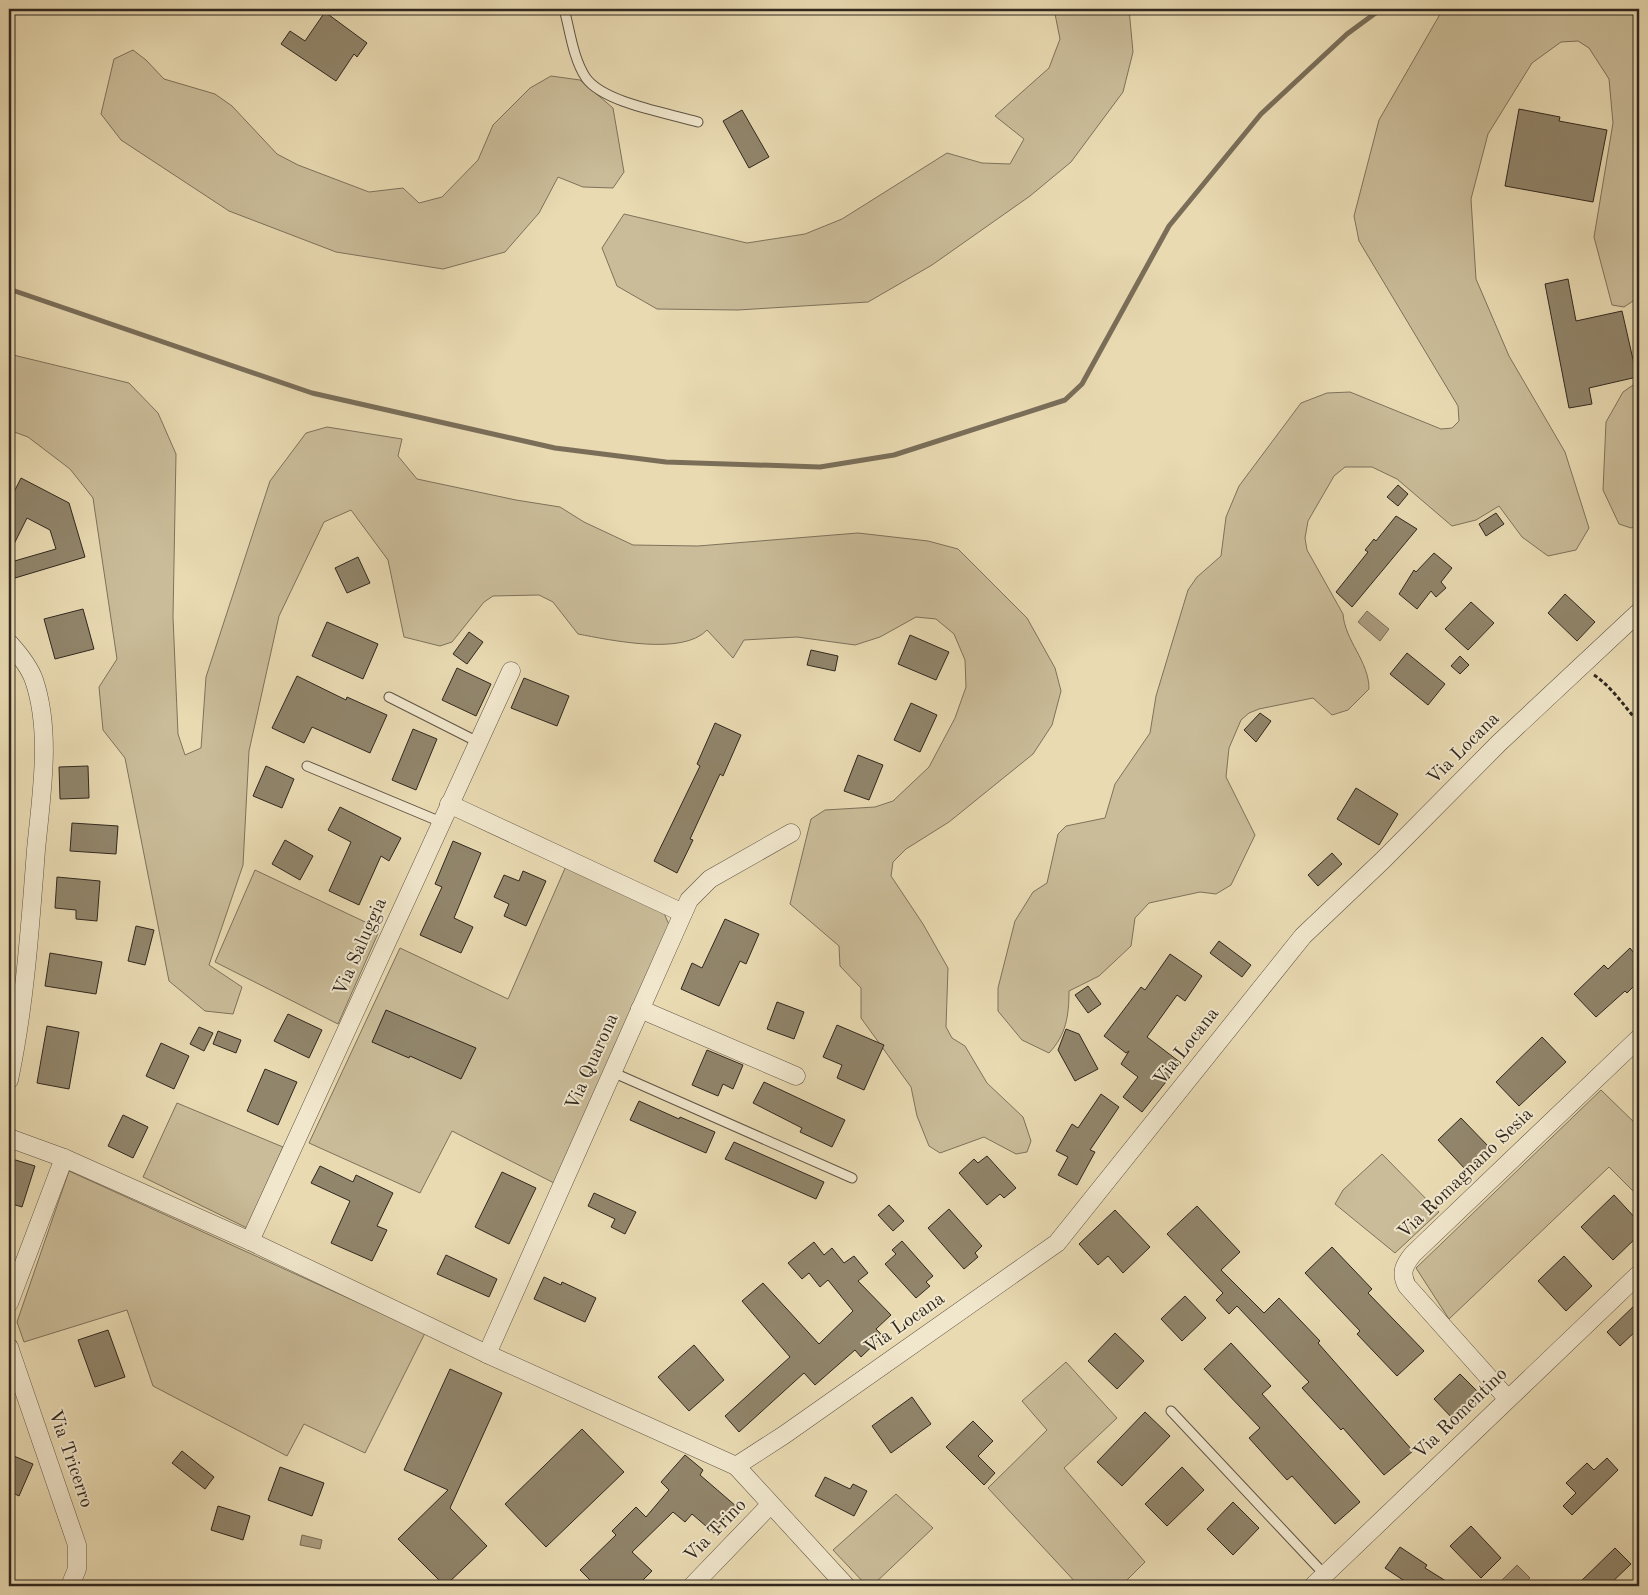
<svg xmlns="http://www.w3.org/2000/svg" width="1648" height="1595" viewBox="0 0 1648 1595" font-family="'Old Standard TT',serif">
<rect width="100%" height="100%" fill="#e9dab2"/>
<filter id="stains"><feTurbulence type="fractalNoise" baseFrequency=".004" numOctaves="4"/><feColorMatrix values="0 0 0 0 .2 0 0 0 0 .09 0 0 0 0 .02 0 0 0 .5 -.17"/></filter>
<radialGradient id="worn" r=".72"><stop offset=".6" stop-color="#630" stop-opacity="0"/><stop offset="1" stop-color="#630" stop-opacity=".3"/></radialGradient>
<g fill="#cabc99" stroke="#7e725c">
<polygon points="1037,9 1129,9 1133,52 1123,92 1071,162 1030,196 932,265 868,302 738,310 657,309 617,286 602,248 624,214 747,243 805,234 842,219 947,153 982,163 1010,164 1024,139 995,116 1049,68 1060,39 1055,14"/>
<path d="M1443,9H1639V297L1624,307L1612,305L1594,237L1613,123L1609,79L1589,48L1578,41L1561,42L1532,63L1488,134L1471,199L1476,279L1509,356L1565,452L1589,528L1576,550L1548,556L1522,537L1499,506L1476,520L1452,526L1397,479L1372,467H1345L1334,476L1308,521L1305,538L1307,550L1343,614C1345,641 1369,661 1369,689L1348,710L1332,715L1313,698L1259,709L1249,713L1241,720L1229,748L1226,777L1255,835L1231,885L1216,894L1200,892L1149,903L1135,918L1131,946L1099,976L1069,991C1069,1016 1066,1035 1049,1053L1022,1040L998,1011V988L1015,921L1033,892L1047,883L1058,834L1066,826L1105,818L1115,784L1150,733L1156,696L1188,590L1197,577L1221,556L1226,517L1239,486L1301,403L1327,393L1350,392L1441,429L1452,428L1459,421L1458,406L1359,241L1354,216L1379,120Z"/>
<polygon points="133,50 146,60 164,79 215,94 232,106 277,154 298,165 369,192 403,188 419,203 442,197 478,160 493,125 530,88 551,76 580,80 613,108 624,172 613,188 583,187 558,177 539,213 505,252 443,269 336,252 229,211 121,140 101,114 114,59"/>
<path d="M9,354L129,383L158,413L176,454L173,617L178,734L185,755L201,748L206,677L270,481L306,433L327,427L402,439L398,456L417,479L516,500L560,507L584,522L633,545L698,546L858,533L928,541L958,549L1027,618L1055,668L1061,691L1052,725L1033,754L949,822L906,849L893,862L891,876L923,924L948,968L946,1027L952,1038L965,1046L987,1083L1023,1117L1031,1141L1027,1152L1016,1154L984,1137L940,1153L929,1146L917,1116L911,1087L861,1018V988L840,966L839,946L790,904L811,819L825,810L875,807L893,801L929,767L955,718L966,687L965,660L954,634L936,619L916,617L880,637L855,645L797,637L744,640L733,658L707,630C683,656 610,640 578,634L553,602L539,595L493,596L484,602L452,642L440,646L404,637L388,560L351,510L324,522L279,616L249,751L243,865L209,965L242,987L233,1014L205,1011L169,981L125,758L103,730L99,687L117,659L93,498L70,469L28,437L9,430Z"/>
<polygon points="1639,381 1639,517 1638,525 1631,528 1619,524 1603,490 1606,422 1623,392"/>
<polygon points="566,866 663,911 670,927 554,1183 452,1131 420,1193 309,1143 400,948 508,999"/>
<polygon points="255,870 380,929 338,1024 215,962"/>
<polygon points="1601,1090 1639,1127 1639,1197 1609,1167 1449,1319 1416,1268"/>
<polygon points="177,1103 283,1147 247,1228 143,1177"/>
<polygon points="1382,1154 1439,1212 1395,1253 1335,1204 1343,1190"/>
<polygon points="69,1171 425,1333 365,1453 304,1424 287,1456 153,1386 127,1310 24,1342 17,1322"/>
<polygon points="1066,1362 1117,1418 1064,1468 1145,1562 1121,1586 1079,1586 988,1488 1047,1430 1022,1401"/>
<polygon points="896,1494 933,1528 872,1586 867,1586 833,1550"/>
</g>
<g fill="#aa9d80" stroke="#7a6e59">
<polygon points="1367,611 1389,629 1380,641 1358,622"/>
<polygon points="302,1535 322,1540 320,1549 300,1545"/>
<polygon points="1517,1565 1530,1578 1522,1586 1496,1586"/>
</g>
<g fill="none" stroke-linecap="round" stroke-linejoin="round">
<polyline stroke="#7a6e59" stroke-width="5" points="9,289 312,393 555,448 666,462 820,467 894,455 1065,400 1082,384 1169,226 1261,114 1347,34 1381,9"/>
</g>
<g fill="#91856b" stroke="#31281f">
<polygon points="325,12 367,43 357,57 354,54 336,81 281,44 290,31 305,41"/>
<polygon points="1519,109 1560,117 1559,121 1607,130 1593,202 1505,186"/>
<polygon points="742,110 769,157 749,168 723,121"/>
<polygon points="1568,279 1576,321 1622,311 1637,377 1589,388 1592,404 1569,408 1545,284"/>
<polygon points="21,478 69,503 85,557 15,578 11,562 56,549 50,530 27,518 9,554 9,502"/>
<polygon points="1398,485 1408,494 1398,506 1387,497"/>
<polygon points="1496,513 1504,524 1486,536 1479,524"/>
<polygon points="1396,516 1417,529 1352,607 1336,592 1368,552 1365,550 1374,539 1376,541"/>
<polygon points="1434,553 1452,568 1441,582 1446,588 1436,597 1431,591 1417,609 1399,594 1414,570 1416,572"/>
<polygon points="358,557 370,583 347,593 335,568"/>
<polygon points="1565,594 1595,622 1577,641 1548,613"/>
<polygon points="1471,602 1494,623 1468,650 1445,629"/>
<polygon points="83,609 94,649 55,659 44,619"/>
<polygon points="327,622 378,644 363,679 312,656"/>
<polygon points="469,632 483,642 467,664 453,654"/>
<polygon points="910,635 949,652 936,680 898,664"/>
<polygon points="811,650 838,656 835,671 807,665"/>
<polygon points="1407,653 1445,684 1428,705 1390,674"/>
<polygon points="1460,656 1469,665 1460,674 1451,666"/>
<polygon points="457,668 491,684 476,716 442,700"/>
<polygon points="297,676 346,700 347,697 387,715 370,753 312,727 304,743 272,728"/>
<polygon points="524,678 569,696 557,726 511,708"/>
<polygon points="911,703 937,715 920,752 894,740"/>
<polygon points="1260,713 1271,721 1256,742 1244,730"/>
<polygon points="715,723 741,735 723,776 720,774 690,839 693,840 677,873 654,861 700,766 697,764"/>
<polygon points="413,729 437,739 416,790 392,780"/>
<polygon points="858,755 883,765 869,800 844,791"/>
<polygon points="88,766 89,798 60,799 59,767"/>
<polygon points="266,766 294,779 282,808 253,796"/>
<polygon points="1356,788 1398,814 1379,845 1337,819"/>
<polygon points="340,807 401,838 389,861 381,856 359,905 329,891 351,842 328,830"/>
<polygon points="72,823 118,826 116,854 70,851"/>
<polygon points="285,840 313,856 300,880 272,864"/>
<polygon points="453,841 481,853 454,918 473,927 461,953 420,935 442,887 435,884"/>
<polygon points="1332,853 1342,864 1318,886 1308,875"/>
<polygon points="523,871 546,881 526,926 504,916 509,904 494,897 504,875 519,881"/>
<polygon points="57,877 100,881 97,921 76,919 76,910 55,908"/>
<polygon points="725,919 759,934 746,964 740,961 719,1006 681,989 692,963 702,968"/>
<polygon points="136,926 154,930 145,965 128,961"/>
<polygon points="1219,941 1251,965 1242,977 1210,953"/>
<polygon points="1639,946 1639,981 1627,993 1625,991 1596,1017 1574,994 1604,965 1608,969 1630,948 1633,952"/>
<polygon points="50,953 102,962 96,994 45,986"/>
<polygon points="1170,954 1202,976 1185,1001 1177,995 1147,1037 1181,1063 1142,1112 1123,1097 1138,1077 1121,1064 1129,1051 1126,1053 1104,1036 1141,987 1145,990"/>
<polygon points="1088,986 1101,1004 1088,1013 1075,995"/>
<polygon points="777,1002 804,1012 794,1039 767,1029"/>
<polygon points="386,1010 476,1048 461,1079 410,1056 409,1058 372,1042"/>
<polygon points="288,1014 322,1030 309,1058 274,1041"/>
<polygon points="837,1025 884,1045 864,1090 837,1078 842,1065 823,1057"/>
<polygon points="47,1026 79,1032 69,1089 37,1083"/>
<polygon points="199,1027 213,1033 204,1051 190,1044"/>
<polygon points="1066,1029 1079,1034 1098,1069 1075,1081 1058,1050"/>
<polygon points="218,1031 241,1040 236,1053 213,1044"/>
<polygon points="1542,1037 1566,1062 1519,1106 1496,1082"/>
<polygon points="161,1043 189,1056 174,1089 146,1076"/>
<polygon points="707,1050 743,1065 733,1089 723,1084 718,1096 692,1085"/>
<polygon points="265,1069 297,1082 278,1125 247,1111"/>
<polygon points="764,1082 845,1120 832,1147 800,1132 802,1128 753,1103"/>
<polygon points="1101,1094 1119,1107 1090,1150 1095,1152 1077,1185 1058,1175 1068,1157 1056,1151 1072,1124 1078,1128"/>
<polygon points="639,1101 679,1119 680,1117 715,1132 706,1153 630,1120"/>
<polygon points="123,1115 148,1127 133,1158 108,1146"/>
<polygon points="1461,1118 1490,1148 1466,1170 1438,1140"/>
<polygon points="734,1142 824,1182 816,1199 725,1159"/>
<polygon points="987,1156 1016,1188 1004,1198 1000,1194 987,1205 959,1173 974,1159 978,1163"/>
<polygon points="9,1158 35,1166 22,1207 9,1203"/>
<polygon points="320,1166 353,1182 356,1175 393,1193 377,1226 387,1230 372,1261 331,1243 350,1201 311,1183"/>
<polygon points="502,1172 536,1188 509,1244 475,1227"/>
<polygon points="594,1193 636,1212 625,1234 611,1227 615,1219 588,1206"/>
<polygon points="1614,1195 1639,1222 1639,1235 1613,1260 1581,1227"/>
<polygon points="889,1205 904,1221 893,1231 878,1215"/>
<polygon points="1197,1206 1240,1252 1221,1270 1264,1313 1279,1298 1320,1341 1318,1343 1413,1451 1384,1475 1343,1428 1341,1430 1302,1388 1309,1382 1237,1306 1229,1314 1216,1300 1223,1293 1167,1234"/>
<polygon points="949,1209 982,1246 975,1253 978,1257 964,1269 928,1228"/>
<polygon points="1115,1210 1150,1247 1123,1273 1108,1256 1098,1265 1079,1244"/>
<polygon points="902,1241 933,1276 926,1282 930,1286 916,1298 885,1264 896,1254 892,1250"/>
<polygon points="814,1242 824,1255 832,1248 844,1263 854,1256 868,1273 858,1281 891,1315 876,1329 883,1336 861,1357 855,1350 815,1385 804,1373 739,1432 725,1416 790,1357 742,1301 763,1283 819,1344 853,1311 828,1280 820,1287 809,1273 802,1279 788,1263"/>
<polygon points="1332,1247 1372,1289 1368,1293 1424,1351 1397,1376 1357,1334 1360,1331 1305,1273"/>
<polygon points="446,1255 497,1279 489,1297 437,1274"/>
<polygon points="1564,1256 1592,1286 1566,1311 1538,1281"/>
<polygon points="544,1277 561,1285 562,1282 596,1298 585,1322 534,1299"/>
<polygon points="1185,1296 1206,1318 1182,1341 1161,1319"/>
<polygon points="1639,1301 1639,1328 1620,1346 1607,1332"/>
<polygon points="108,1330 125,1377 95,1387 78,1340"/>
<polygon points="1115,1333 1144,1361 1117,1389 1088,1361"/>
<polygon points="1231,1343 1271,1386 1262,1394 1360,1502 1335,1524 1292,1476 1287,1480 1249,1438 1260,1428 1204,1369"/>
<polygon points="694,1345 724,1380 689,1411 658,1377"/>
<polygon points="450,1369 502,1393 450,1508 487,1546 445,1586 398,1539 448,1490 404,1470"/>
<polygon points="1460,1374 1481,1395 1454,1420 1434,1399"/>
<polygon points="912,1397 931,1424 891,1453 872,1426"/>
<polygon points="1145,1412 1170,1436 1122,1486 1097,1462"/>
<polygon points="973,1421 993,1441 978,1456 995,1473 984,1485 946,1447"/>
<polygon points="582,1429 624,1472 546,1547 505,1504"/>
<polygon points="182,1451 214,1477 205,1489 172,1463"/>
<polygon points="9,1454 33,1464 19,1496 9,1491"/>
<polygon points="685,1455 703,1470 700,1475 737,1507 714,1533 692,1514 685,1522 673,1512 632,1552 652,1571 637,1586 596,1586 580,1570 616,1535 612,1531 636,1507 646,1517 669,1490 661,1482"/>
<polygon points="1607,1458 1618,1470 1572,1515 1563,1506 1576,1493 1566,1483 1587,1463 1594,1470"/>
<polygon points="280,1467 324,1483 312,1516 268,1500"/>
<polygon points="1182,1467 1204,1490 1167,1526 1145,1504"/>
<polygon points="825,1477 850,1489 853,1484 867,1491 854,1516 815,1496"/>
<polygon points="1233,1502 1259,1528 1233,1555 1207,1529"/>
<polygon points="218,1506 250,1516 243,1540 211,1530"/>
<polygon points="1471,1526 1501,1558 1481,1578 1450,1546"/>
<polygon points="1400,1547 1427,1565 1425,1568 1454,1586 1412,1586 1385,1568"/>
<polygon points="1615,1548 1631,1564 1608,1586 1576,1586"/>
</g>
<g fill="none" stroke-linecap="round" stroke-linejoin="round">
<g stroke="#5f5444" stroke-width="11">
<g id="service">
<path d="M564,9C570,30 573,59 586,78C604,103 668,113 698,122"/>
<polyline points="389,697 478,742"/>
<polyline points="307,766 441,822"/>
<polyline points="612,1072 852,1178"/>
<polyline points="1171,1411 1325,1575"/>
</g>
</g>
<g stroke="#5f5444" stroke-width="19">
<g id="minor">
<path d="M9,643C19,654 29,666 34,680C52,733 41,796 36,850C30,928 25,1004 9,1080"/>
<polyline points="449,804 683,913"/>
<polyline points="640,1009 796,1076"/>
<polyline points="9,1138 64,1158 250,1241 487,1354 736,1466 846,1586"/>
<polyline points="250,1241 511,671"/>
<polyline points="9,1303 64,1158"/>
<polyline points="9,1347 77,1545 77,1569 70,1586"/>
<polyline points="487,1354 689,900 710,879 791,833"/>
<path d="M1507,1398L1407,1286C1400,1273 1404,1265 1413,1254L1639,1038"/>
<polyline points="736,1466 784,1435 1057,1243 1303,936 1383,860 1499,743 1639,612"/>
<polyline points="692,1586 770,1505"/>
<polyline points="1313,1586 1639,1274"/>
</g>
</g>
<path stroke="#31281f" stroke-width="3" stroke-dasharray="4 2.5" stroke-linecap="butt" d="M1594,675C1612,687 1624,706 1639,723"/>
<use href="#service" stroke="#f1e7cd" stroke-width="9"/>
<use href="#minor" stroke="#f1e7cd" stroke-width="18"/>
</g>
<g text-anchor="middle" dominant-baseline="central" stroke-width="4" stroke-linejoin="round" paint-order="stroke">
<g font-size="19" fill="#31281f" stroke="#f1e7cd">
<text transform="translate(1464 749) rotate(-45)">Via Locana</text>
<text transform="translate(361 947) rotate(-66)">Via Saluggia</text>
<text transform="translate(1187 1047) rotate(-52)">Via Locana</text>
<text transform="translate(593 1062) rotate(-66)">Via Quarona</text>
<text transform="translate(1466 1174) rotate(-44)">Via Romagnano Sesia</text>
<text transform="translate(905 1324) rotate(-35)">Via Locana</text>
<text transform="translate(1461 1414) rotate(-44)">Via Romentino</text>
<text transform="translate(70 1459) rotate(71)">Via Tricerro</text>
<text transform="translate(716 1531) rotate(-46)">Via Trino</text>
</g>
</g>
<rect width="1648" height="1595" fill="none" stroke="#e9dab2" stroke-width="30"/>
<rect x="10" y="10" width="1628" height="1575" fill="none" stroke="#31281f" stroke-width="2.5"/>
<rect x="15" y="15" width="1618" height="1565" fill="none" stroke="#31281f"/>
<rect width="100%" height="100%" filter="url(#stains)"/>
<rect width="100%" height="100%" fill="url(#worn)"/>
</svg>
